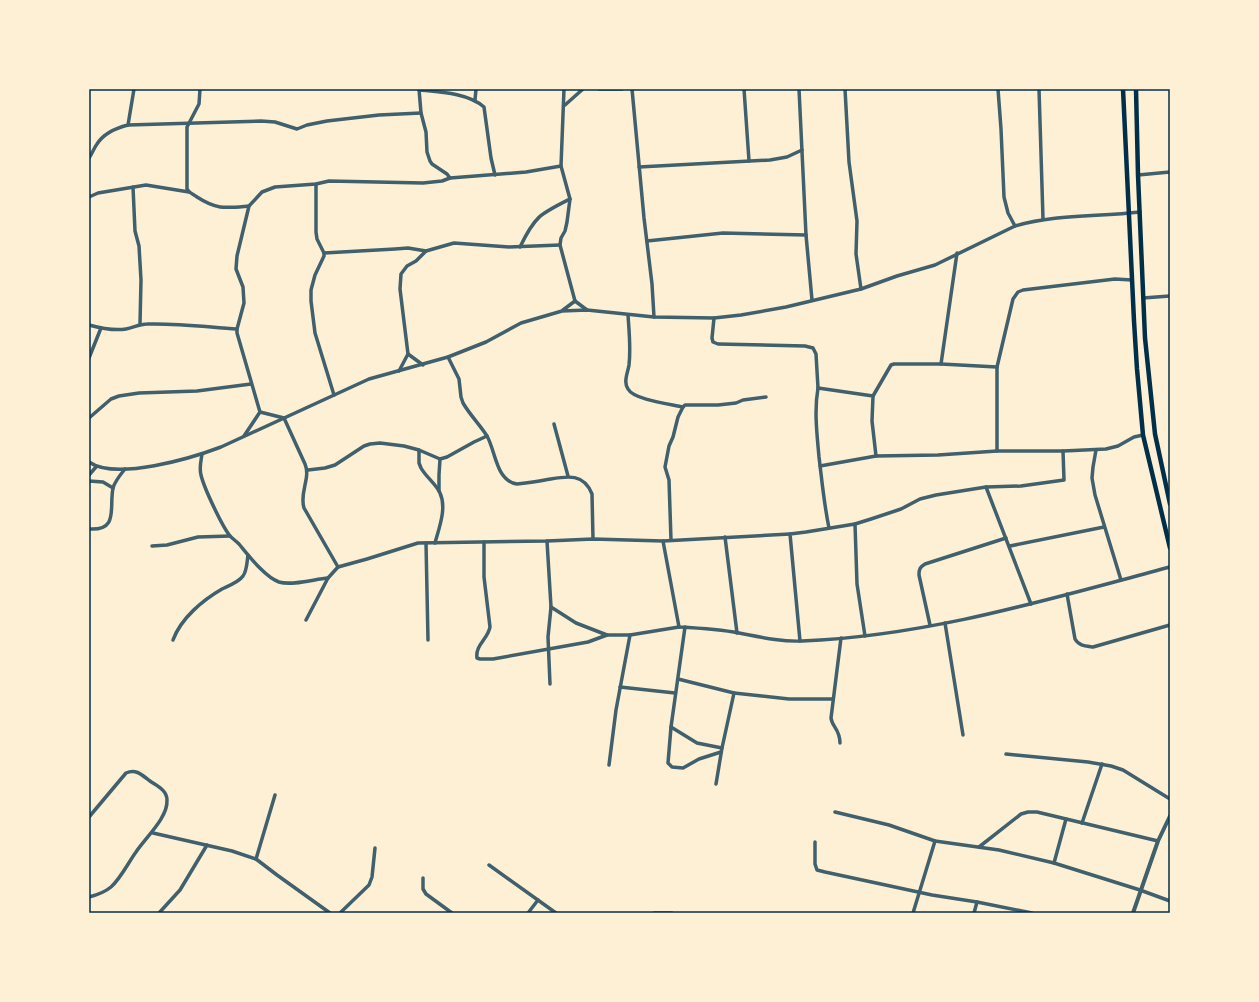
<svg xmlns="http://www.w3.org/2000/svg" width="1259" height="1002" viewBox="0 0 1259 1002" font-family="Roboto,sans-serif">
<rect width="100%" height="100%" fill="#fdf0d5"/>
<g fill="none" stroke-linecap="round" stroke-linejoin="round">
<g stroke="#3f606c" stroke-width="3.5">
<path d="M200,89L199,104L187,127V189C189,193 193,194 197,197C217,210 226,208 249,206"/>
<polyline points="419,89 421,113 426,132 427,152 430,161 432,164 447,174 450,178 526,172 561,166 564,89"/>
<polyline points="599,89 622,89"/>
<path d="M632,89L644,218L652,284L654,317L714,318L741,315L786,307L861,289L897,276L935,265L1015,226C1055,214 1098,217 1140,212"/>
<polyline points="744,89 749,161"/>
<polyline points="799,89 806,235 812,300"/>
<polyline points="845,89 849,162 857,221 856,254 861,289"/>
<polyline points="998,89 1001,129 1004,197 1008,213 1015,226"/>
<polyline points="1039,89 1043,219"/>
<path d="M419,90C440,92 468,93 484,107L491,158L495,175"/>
<polyline points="475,100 476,89"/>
<polyline points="565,105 583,89"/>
<polyline points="128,125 261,121 275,122 297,129 307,125 327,121 379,115 421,113"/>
<path d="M89,158C92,154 94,148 97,144C104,133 116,128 128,125L134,89"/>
<polyline points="561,166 570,199 567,222 565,231 561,238 560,245 575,301 563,310"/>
<polyline points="639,167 770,160 787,157 802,150"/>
<polyline points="1138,175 1170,172"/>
<polyline points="316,184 316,232 317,239 324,253 324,256 315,275 311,290 311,301 315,333 334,395"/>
<polyline points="133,187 135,231 139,246 141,280 140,324"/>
<polyline points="89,197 98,193 146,185 189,192"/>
<polyline points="647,241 723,233 806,235"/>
<path d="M520,247C535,216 540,214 570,199"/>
<polyline points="324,253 395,249 408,248 426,251 454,243 509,247 560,245"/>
<polyline points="1143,298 1170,296"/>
<polyline points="575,301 587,310"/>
<path d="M628,315C629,331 631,348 629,365C628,372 623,382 628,389C634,400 670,404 683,407L685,405H718L736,403L743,400L766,397"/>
<polyline points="714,318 712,338 713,342 718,344 805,346 813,348 816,354 818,388 873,396 872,421 876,456 938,455 997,451 1063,451 1106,449 1118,446 1134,437 1143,435"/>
<path d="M89,325C100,328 114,331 126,329C133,328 139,324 147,324C177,323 207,327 237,329"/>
<polyline points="408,354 423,365"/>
<path d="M448,357L459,379L461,397L463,403C470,415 480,425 487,436C496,452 496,481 517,484C526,483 535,482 545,480C564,477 583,471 592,494L593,539"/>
<polyline points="89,358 101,328"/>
<polyline points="941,364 957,253"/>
<polyline points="997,367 1013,299 1018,292 1023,290 1115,279 1132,280"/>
<polyline points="399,371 408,354 400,289 401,274 407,266 416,261 426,251"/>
<path d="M818,388C814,411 817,434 819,457C822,481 824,504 829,528"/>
<polyline points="873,396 891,365 894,364 941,364 997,367 997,451"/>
<polyline points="89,418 111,399 119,396 139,393 197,391 251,384"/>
<polyline points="554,424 568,476"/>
<polyline points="244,436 260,412"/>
<path d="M419,450V463L421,468C426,477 436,484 440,493C447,508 439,528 435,543"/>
<polyline points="1096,450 1093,467 1092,478 1095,495 1121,580"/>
<path d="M202,454C201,461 199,468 201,475C204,488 222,526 230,536C233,539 236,541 239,544C249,556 265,577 279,582C292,586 315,579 328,578"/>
<path d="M89,462C116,481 192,458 221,447L369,379L448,357L486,342L521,323L562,311L587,310L654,317"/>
<polyline points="820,466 876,456"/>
<polyline points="308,470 325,468 335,465 364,446 370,444 380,443 404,446 419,450 440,459 447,457 474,442 487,436"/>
<polyline points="89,475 96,467"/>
<polyline points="89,481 103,482 113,488"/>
<polyline points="986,487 1021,486 1064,480 1063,451"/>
<polyline points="439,491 439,475 440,459"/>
<polyline points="855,524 871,519 901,509 920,499 936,495 986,487 1031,604"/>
<path d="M89,529C119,531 109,508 113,488C115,481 120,475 125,469"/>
<polyline points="725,537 737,633"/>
<polyline points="671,540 669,480 665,467 669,446 673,437 678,417 683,407"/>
<polyline points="547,541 551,607 548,637 550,684"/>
<polyline points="663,541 790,534"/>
<path d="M484,542V577L490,627C488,639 475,645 477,658L480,659H493L588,642L607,635"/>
<polyline points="426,543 428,640"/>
<polyline points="152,546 167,545 198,537 230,536"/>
<polyline points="1010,546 1104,527"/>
<path d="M338,567L304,508C299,493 311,478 305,464L284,418L260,412L237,333V329L244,303L243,287L236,269L237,256L249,206L262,192L275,187L316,184L329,181L423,183L442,181L450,178"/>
<path d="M1067,594L1075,639C1079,646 1085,646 1093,647L1170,625"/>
<polyline points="551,607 576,623 607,635 630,635 679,627"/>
<path d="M306,620L328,578L338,567L367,559L418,543L547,541L593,539L663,541L679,627C699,628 719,629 739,633C760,637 781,642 802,641C928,636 1049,599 1170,567"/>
<polyline points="945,623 963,735"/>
<path d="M930,625L919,575C919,569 920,567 925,564L1006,538"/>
<polyline points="685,627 671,727 668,763 672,767 683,768 699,759 721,752"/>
<path d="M173,640C181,618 203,600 222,589C228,586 239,582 243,576C247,571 247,561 248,555"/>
<polyline points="800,641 790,534 806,532 855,524 857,584 865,636"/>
<polyline points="678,679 734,693 722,748 716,784"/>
<polyline points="620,687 675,693"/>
<polyline points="734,693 789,699 833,699"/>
<polyline points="671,727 697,743 722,748"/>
<path d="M840,743C840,729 832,727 831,718L841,638"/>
<polyline points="1006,754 1088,762 1111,766 1123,770 1170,799"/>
<polyline points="609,765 616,710 630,635"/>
<polyline points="835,812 889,825 935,841 999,850 1054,863 1140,890 1170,901"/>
<path d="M89,817L126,773C136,769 141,774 150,781C157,786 167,790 167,800C168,818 145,838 136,852C128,863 121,878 111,887C105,892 97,895 89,897"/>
<polyline points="1082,823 1102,764"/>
<polyline points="153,833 232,851 256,859 277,875 330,913"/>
<polyline points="815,842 815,864 817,870 825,872 932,895 977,902 1032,913"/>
<polyline points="979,847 1021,814 1028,812 1037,812 1158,841"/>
<polyline points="256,859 275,795"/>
<polyline points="1054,863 1066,819"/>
<polyline points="489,865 556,913"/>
<polyline points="423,878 423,889 426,894 452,913"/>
<polyline points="159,913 180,890 207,845"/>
<polyline points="340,913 369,885 372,877 375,848"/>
<polyline points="528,913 538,900"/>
<polyline points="654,913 672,913"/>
<polyline points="913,913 935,841"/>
<polyline points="974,913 977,902"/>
</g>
<polyline stroke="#3f606c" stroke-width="4" points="1133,913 1158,841 1170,816"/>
<g stroke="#003049" stroke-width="4.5">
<polyline points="1123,89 1134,321 1137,369 1143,435 1170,548"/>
<polyline points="1136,89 1138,175 1145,338 1155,434 1170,504"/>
</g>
</g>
<rect width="1259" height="1002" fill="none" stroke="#fdf0d5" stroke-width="180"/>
<rect x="90" y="90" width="1079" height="822" fill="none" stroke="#003049" stroke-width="1.5"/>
</svg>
